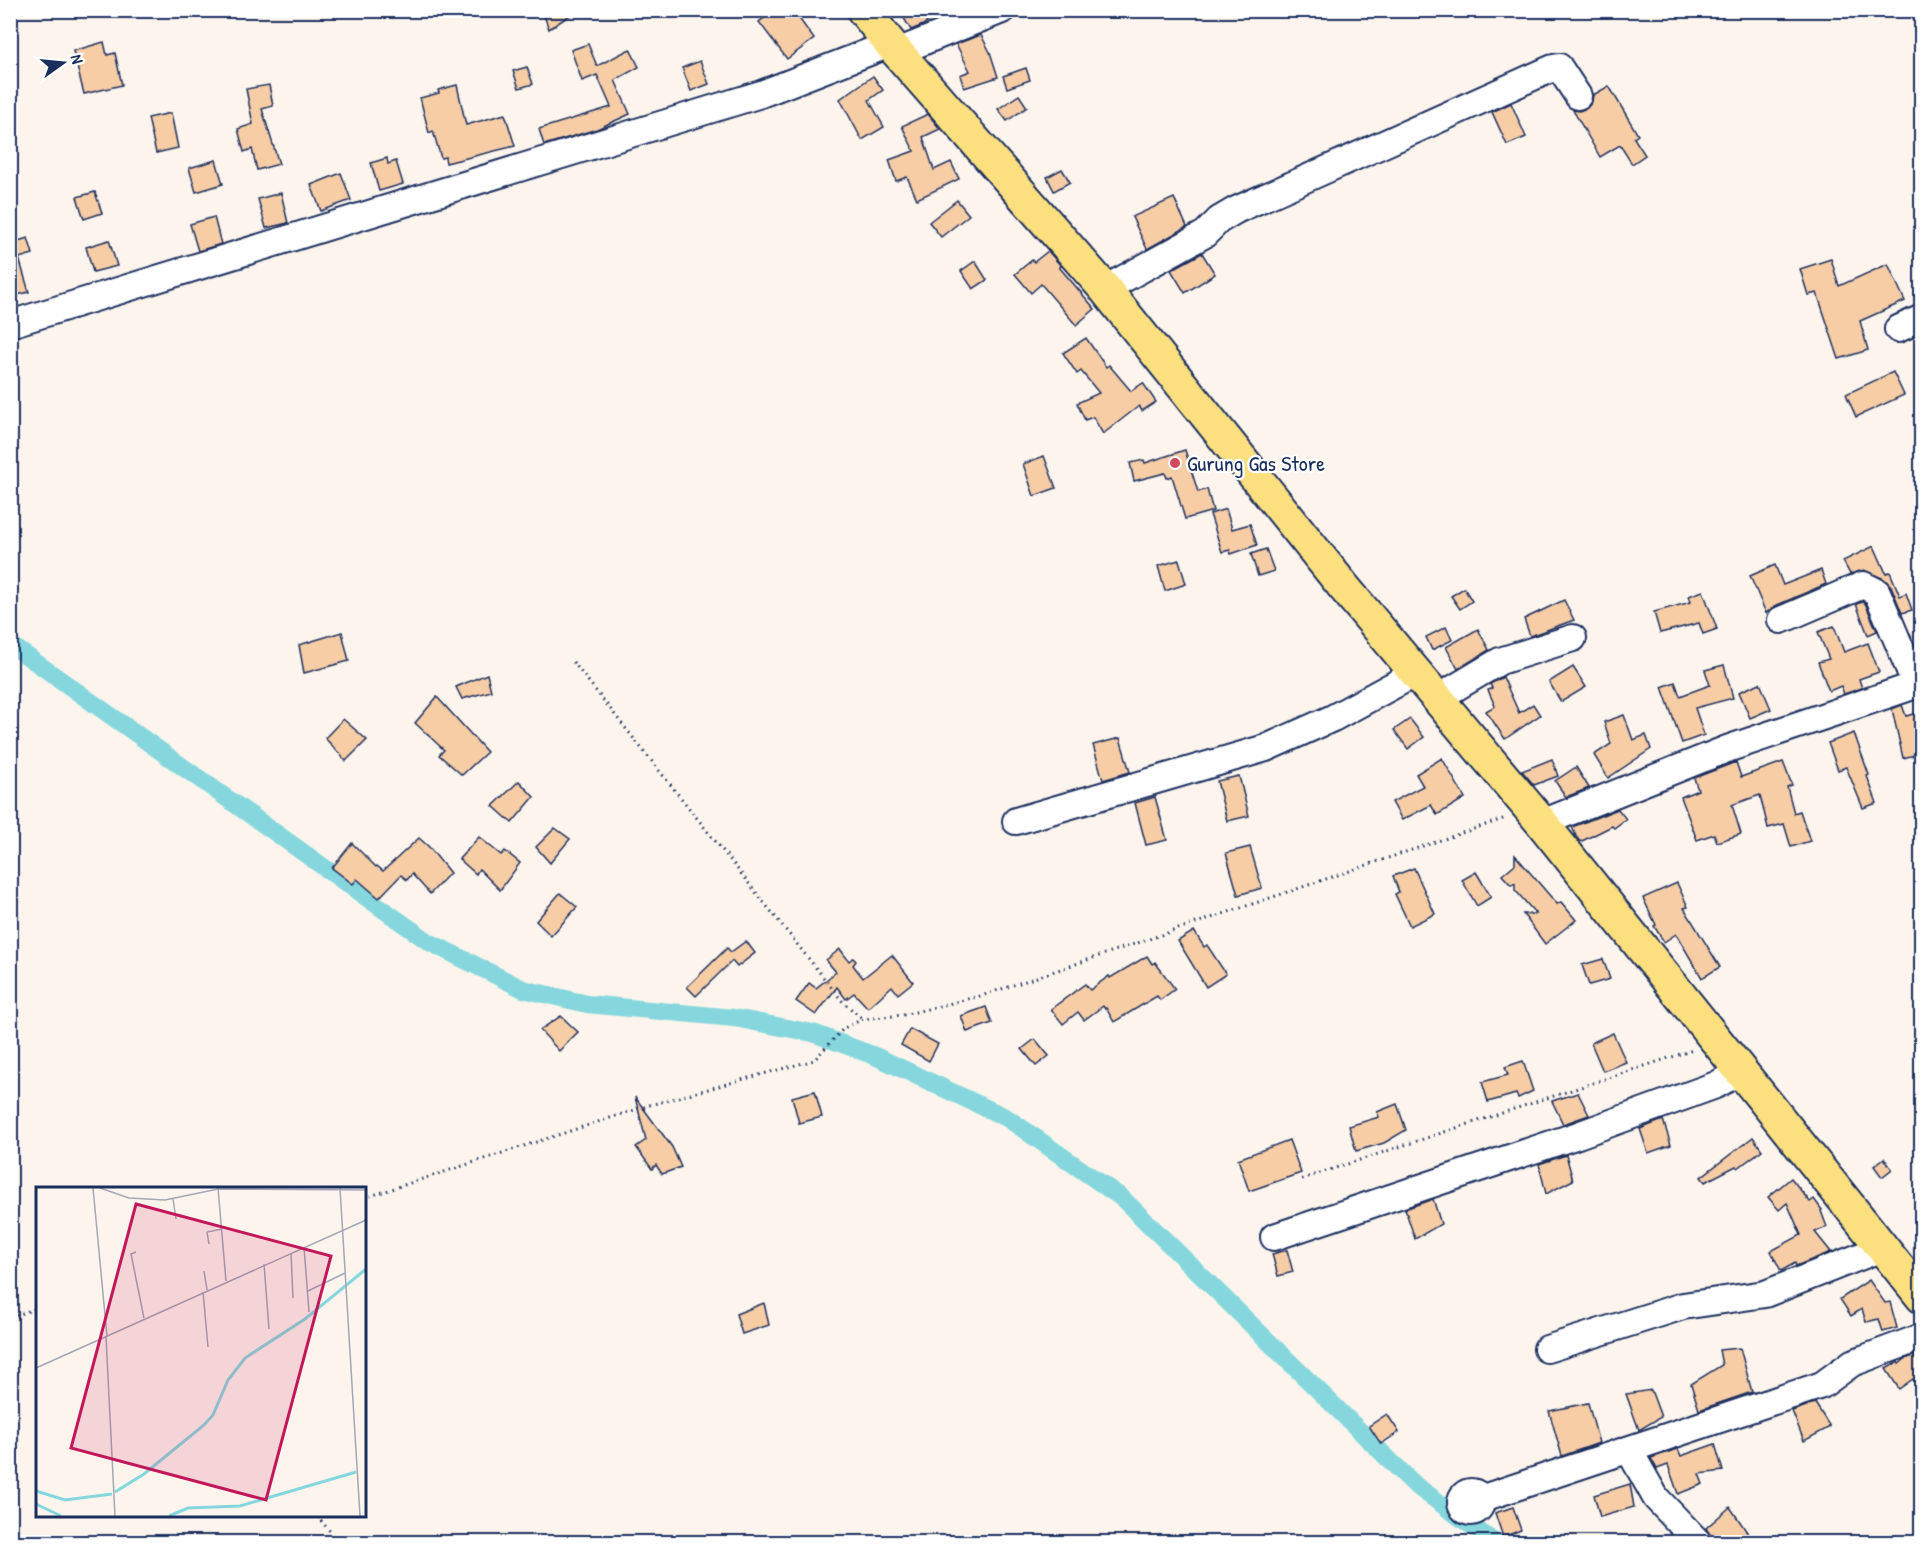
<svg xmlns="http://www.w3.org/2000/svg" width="1932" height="1553" viewBox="0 0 1932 1553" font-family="'Patrick Hand',sans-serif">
<rect width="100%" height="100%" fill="#fdf5ed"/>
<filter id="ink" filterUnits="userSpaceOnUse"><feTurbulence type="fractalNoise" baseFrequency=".0167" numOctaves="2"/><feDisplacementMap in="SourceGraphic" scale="12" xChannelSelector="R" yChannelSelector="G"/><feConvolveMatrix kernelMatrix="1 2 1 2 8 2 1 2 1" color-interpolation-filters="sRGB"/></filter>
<g filter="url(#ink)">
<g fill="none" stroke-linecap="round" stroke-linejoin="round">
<polyline stroke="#5b94aa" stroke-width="5" points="10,1537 14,1542"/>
<polyline stroke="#86d7dd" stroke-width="18" points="10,644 429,942 523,989 587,1004 734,1018 813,1033 875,1056 1007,1118 1122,1198 1415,1485 1494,1542"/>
</g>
<g fill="#f7cda6" stroke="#1b2f5e" stroke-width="1.5">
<polygon points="542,10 578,10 549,29"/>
<polygon points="775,10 793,10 814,39 787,59 759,22"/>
<polygon points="899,10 946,10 923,25 911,30"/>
<polygon points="981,35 990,52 998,77 964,88 960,75 970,71 956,44"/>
<polygon points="104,42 107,55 115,53 122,85 84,94 73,51"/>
<polygon points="588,44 597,66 630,49 639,67 615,80 630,114 597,129 544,145 539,129 611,107 597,75 582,81 571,50"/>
<polygon points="700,61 709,84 691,91 682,68"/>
<polygon points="527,67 533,84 519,88 513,71"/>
<polygon points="1026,68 1030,80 1007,88 1003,76"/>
<polygon points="873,76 883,90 869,100 884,127 862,140 840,99"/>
<polygon points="269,85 273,106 262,109 279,164 257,170 252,149 244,152 238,129 253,124 246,89"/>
<polygon points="457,85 466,125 505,114 515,146 446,163 445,157 441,158 433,131 429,133 420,98 439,93 438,90"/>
<polygon points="1609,86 1638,135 1634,138 1645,155 1632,164 1620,145 1600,157 1573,110 1579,111 1587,108 1592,102 1593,95"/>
<polygon points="1019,95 1027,107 1007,121 998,109"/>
<polygon points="1511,103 1526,137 1507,145 1492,112"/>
<polygon points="171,113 178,148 156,153 148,118"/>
<polygon points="928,114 940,129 923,137 934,170 951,162 959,179 917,199 907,177 896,181 889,160 914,151 902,126"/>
<polygon points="387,158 388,164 396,161 403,184 379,191 371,163"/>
<polygon points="216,160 223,184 196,192 189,168"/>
<polygon points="1062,169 1070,182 1054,191 1047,177"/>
<polygon points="341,173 351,200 321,211 311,185"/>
<polygon points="95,192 102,213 84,219 77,197"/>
<polygon points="281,193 288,223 266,228 258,199"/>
<polygon points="1174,198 1187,227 1147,249 1132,217"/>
<polygon points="957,200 969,215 941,237 929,222"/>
<polygon points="214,217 221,244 198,251 190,224"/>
<polygon points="28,238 33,254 19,258 29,292 10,297 10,241 14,240 15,242"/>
<polygon points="109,240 117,266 93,272 86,247"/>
<polygon points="1048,251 1061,266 1059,267 1095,309 1076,325 1041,284 1031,293 1015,274 1032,260 1034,262"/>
<polygon points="1202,253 1215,274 1185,293 1171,270"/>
<polygon points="1831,259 1839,286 1888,264 1905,301 1860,321 1868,350 1839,359 1817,293 1808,295 1800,269"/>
<polygon points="975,261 987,280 973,289 961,271"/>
<polygon points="1086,338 1106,367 1109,365 1131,391 1143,383 1156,402 1142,411 1139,406 1103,434 1093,417 1085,420 1077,403 1099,393 1081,371 1077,374 1063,353"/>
<polygon points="1893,372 1904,395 1856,417 1846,394"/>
<polygon points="1185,450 1198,492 1207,489 1213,511 1185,519 1172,476 1167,478 1165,473 1134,481 1130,463 1144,460 1145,463"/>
<polygon points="1044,456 1056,488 1034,496 1023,464"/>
<polygon points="1226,509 1232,529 1250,524 1257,545 1231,554 1230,550 1222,552 1210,514"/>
<polygon points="1874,546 1886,573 1890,572 1900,596 1906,593 1912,610 1902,613 1891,586 1884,579 1864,570 1850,574 1843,561"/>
<polygon points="1266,549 1274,571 1258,576 1251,554"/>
<polygon points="1179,560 1186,584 1165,591 1158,566"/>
<polygon points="1775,565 1783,585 1821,570 1826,584 1775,606 1766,613 1750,576"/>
<polygon points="1464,588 1472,601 1460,609 1451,596"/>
<polygon points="1703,591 1717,629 1703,634 1699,623 1660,633 1654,612 1691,602 1689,596"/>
<polygon points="1564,600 1574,620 1530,636 1524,619"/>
<polygon points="1863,602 1865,603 1877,631 1868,635 1856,604"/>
<polygon points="1834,626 1844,652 1868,643 1879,672 1859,679 1862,688 1844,694 1841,686 1829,691 1818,662 1829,659 1818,632"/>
<polygon points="1446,627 1452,640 1432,650 1426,637"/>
<polygon points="1478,629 1489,650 1458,669 1446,647"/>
<polygon points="342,632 349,661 304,673 299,645"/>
<polygon points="1724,665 1733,698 1695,708 1704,735 1682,743 1662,687 1675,682 1680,696 1710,685 1705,670"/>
<polygon points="1573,667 1586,687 1561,702 1549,682"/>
<polygon points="487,674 491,691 462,699 456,687"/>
<polygon points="1503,677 1519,713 1533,704 1540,715 1505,739 1486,711 1495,706 1488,690 1492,688 1490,684"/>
<polygon points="1760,683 1771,709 1750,718 1739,692"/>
<polygon points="437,697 487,752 462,775 439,755 444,750 415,723"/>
<polygon points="1902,705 1906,716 1917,713 1922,733 1922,753 1903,758 1892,709"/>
<polygon points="1624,715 1633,740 1646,735 1651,749 1608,778 1594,755 1611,744 1604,722"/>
<polygon points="343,719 367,740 346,761 325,738"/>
<polygon points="1410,719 1424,737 1408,749 1394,730"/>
<polygon points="1854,733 1869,775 1867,776 1877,803 1863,808 1846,767 1838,770 1828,743"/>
<polygon points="1120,738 1130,772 1103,780 1093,745"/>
<polygon points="1442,758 1465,798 1437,815 1431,805 1402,820 1392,802 1423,786 1416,774"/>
<polygon points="1552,759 1558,776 1534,785 1522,771"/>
<polygon points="1736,762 1741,777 1783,762 1792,785 1787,787 1794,813 1800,811 1810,841 1791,847 1784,824 1768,828 1760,795 1732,805 1741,834 1717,842 1714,834 1697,840 1681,797 1698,790 1694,778"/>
<polygon points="1576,767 1589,788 1566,797 1555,781"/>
<polygon points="1239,776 1249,816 1227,821 1217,781"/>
<polygon points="519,781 534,797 512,823 493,806"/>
<polygon points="1155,797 1167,840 1146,845 1135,803"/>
<polygon points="1618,809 1626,819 1614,828 1612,826 1580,842 1576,836 1572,827"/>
<polygon points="555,828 570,839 550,863 536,847"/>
<polygon points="479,837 501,855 505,851 520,863 500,890 479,869 476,874 459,859"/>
<polygon points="419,838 429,847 450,873 430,894 412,874 407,880 401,875 379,898 357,879 353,884 332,868 352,843 376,867 377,866 383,871"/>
<polygon points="1250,847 1262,888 1238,895 1226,853"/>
<polygon points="1515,855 1557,904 1561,902 1576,920 1545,944 1523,914 1536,914 1515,890 1515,883 1511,885 1502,875 1515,864"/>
<polygon points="1414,868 1435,914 1410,926 1395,894 1399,892 1393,876"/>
<polygon points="1476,872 1491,897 1477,906 1462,880"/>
<polygon points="1677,883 1688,907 1684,908 1720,967 1702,978 1676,934 1664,942 1654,926 1656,925 1643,898"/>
<polygon points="560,893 577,907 551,936 536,921"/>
<polygon points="1194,931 1204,947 1207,945 1226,974 1206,987 1178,941"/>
<polygon points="746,941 755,953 737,967 732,961 696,996 687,987 727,948 731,952"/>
<polygon points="840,949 849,961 853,958 856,961 853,965 863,978 892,955 913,982 898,994 892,986 868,1008 854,993 846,999 837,987 816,1015 796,1001 809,983 816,988 836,972 826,960"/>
<polygon points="1147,956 1152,964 1155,962 1175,989 1160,1000 1157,996 1114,1022 1106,1008 1105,1009 1103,1006 1084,1020 1078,1012 1063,1024 1051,1009 1085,984 1090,990 1109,976 1110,978"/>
<polygon points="1603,959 1610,979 1589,985 1582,965"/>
<polygon points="986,1007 992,1023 967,1032 961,1016"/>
<polygon points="561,1016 578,1032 559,1051 540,1030"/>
<polygon points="910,1029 938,1044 929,1061 901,1045"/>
<polygon points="1613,1033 1626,1062 1603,1071 1591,1043"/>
<polygon points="1035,1039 1049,1056 1036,1066 1022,1049"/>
<polygon points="1523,1061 1533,1091 1518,1098 1516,1094 1488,1102 1482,1082 1508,1075 1505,1067"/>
<polygon points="815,1091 822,1117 799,1123 792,1097"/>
<polygon points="1578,1093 1589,1115 1563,1124 1552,1101"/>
<polygon points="635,1097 672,1147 681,1167 662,1174 656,1165 652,1169 636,1147 646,1140"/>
<polygon points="1397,1104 1406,1130 1384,1143 1356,1151 1349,1126 1379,1117 1377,1112"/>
<polygon points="1663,1120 1671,1145 1648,1153 1640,1129"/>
<polygon points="1753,1137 1762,1150 1738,1168 1736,1166 1705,1182 1701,1177"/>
<polygon points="1289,1140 1301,1173 1249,1191 1238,1159"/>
<polygon points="1566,1155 1573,1180 1546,1194 1539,1164"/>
<polygon points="1884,1158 1892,1169 1882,1177 1874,1166"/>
<polygon points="1791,1178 1810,1202 1814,1199 1822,1210 1821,1211 1827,1227 1815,1232 1831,1252 1796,1266 1795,1263 1781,1271 1771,1251 1801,1235 1787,1203 1779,1210 1768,1197"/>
<polygon points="1433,1199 1441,1224 1415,1239 1405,1209"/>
<polygon points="1287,1250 1293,1272 1278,1276 1272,1254"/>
<polygon points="1869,1280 1885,1303 1890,1302 1897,1328 1883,1332 1879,1319 1866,1322 1862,1309 1851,1316 1840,1299"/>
<polygon points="764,1303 769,1325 742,1334 736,1314"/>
<polygon points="1740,1348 1752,1392 1699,1410 1691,1384 1722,1365 1719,1350"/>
<polygon points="1922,1353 1922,1390 1913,1379 1899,1389 1886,1369 1898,1362 1899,1364 1905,1359"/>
<polygon points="1651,1390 1661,1417 1639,1430 1626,1394"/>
<polygon points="1588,1403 1599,1443 1562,1456 1549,1411"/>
<polygon points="1815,1403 1830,1427 1804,1441 1792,1411"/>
<polygon points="1387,1414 1399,1432 1381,1444 1369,1426"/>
<polygon points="1715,1444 1723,1471 1699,1474 1703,1484 1678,1494 1668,1465 1657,1469 1651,1458 1678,1449 1681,1456"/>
<polygon points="1630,1484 1634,1507 1600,1517 1594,1495"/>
<polygon points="1513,1507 1521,1530 1503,1537 1495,1513"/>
<polygon points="1730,1507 1747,1532 1755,1542 1715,1542 1713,1540 1706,1528"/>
</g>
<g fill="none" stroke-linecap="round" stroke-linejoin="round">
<g stroke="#1b2f5e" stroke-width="30">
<g id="minor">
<polyline points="897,52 1002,10"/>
<polyline points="1105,289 1205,234 1219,220 1236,210 1553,68 1559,67 1578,96"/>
<polyline points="10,324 761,94 890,44"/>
<polyline points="1898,329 1922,318"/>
<polyline points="1781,620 1863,585 1877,592 1916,685"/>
<polyline points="1438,698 1500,661 1573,638"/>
<polyline points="1016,821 1266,748 1333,718 1416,673"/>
<polyline points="1542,823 1727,749 1922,683"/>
<polyline points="1274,1237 1578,1135 1716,1085 1741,1071"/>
<polyline points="1547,1349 1683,1306 1765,1294 1882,1248"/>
<polyline points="1629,1450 1656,1498 1698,1542"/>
<circle cx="1471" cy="1502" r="10"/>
<polyline points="1480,1499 1822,1385 1852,1363 1922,1337"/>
</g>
</g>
<g stroke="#1b2f5e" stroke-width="36">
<polyline id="major" points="863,10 897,52 1105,289 1343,586 1542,823 1922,1297"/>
</g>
<g stroke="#1b2f5e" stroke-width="3" stroke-dasharray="1.5 4.5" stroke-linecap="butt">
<polyline points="573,662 843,1002 863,1019"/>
<polyline points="1302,1179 1693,1050"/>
<polyline points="364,1198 650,1105 814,1060 844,1028 863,1019 903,1015 984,995 1506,818"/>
<polyline points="10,1317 38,1308"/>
<polyline points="317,1516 339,1542"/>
</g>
<use href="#minor" stroke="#fff" stroke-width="26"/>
<use href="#major" stroke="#fce080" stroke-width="32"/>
</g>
</g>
<circle fill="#d1495b" stroke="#fff" stroke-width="2" cx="1175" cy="463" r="6"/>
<g text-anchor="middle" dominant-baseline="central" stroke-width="4.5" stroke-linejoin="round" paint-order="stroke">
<g font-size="22" fill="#1b2f5e" stroke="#fff" text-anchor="start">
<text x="1187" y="463">Gurung Gas Store</text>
</g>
</g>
<g transform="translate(36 1187)">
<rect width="330" height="330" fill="#fdf5ed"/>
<path fill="none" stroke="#86d7dd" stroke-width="3" d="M0,304L29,313L76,307M79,305L108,287L168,238L177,228L192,193L209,171L269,132L330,82M0,317L25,329M133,329L152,321L204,319L320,285"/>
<path fill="none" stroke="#a3a6b4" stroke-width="1.5" d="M57,1L71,149M64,1L93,11L129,13L182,2L330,3M182,1L190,94M304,1L324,329M137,12L140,32M173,57L171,45L186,42M268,60L273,125M100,65L95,67L108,131M255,66L257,111M228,77L233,142M168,84L171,103M272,104L309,86M167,105L172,160M70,150L79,329M0,181L330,33"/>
<path fill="#c2185b" fill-opacity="0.15" stroke="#c2185b" stroke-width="3" d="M100,17L295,69L230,313L35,261Z"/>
<rect width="330" height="330" fill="none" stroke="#1b2f5e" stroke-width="3"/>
</g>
<rect width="1932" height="1553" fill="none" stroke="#fff" stroke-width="36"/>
<rect x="18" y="18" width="1896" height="1517" fill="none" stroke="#1b2f5e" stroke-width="2" filter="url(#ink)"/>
<g transform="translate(63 63) rotate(75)" stroke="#ffffff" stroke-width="4.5" paint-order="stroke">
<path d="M0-4.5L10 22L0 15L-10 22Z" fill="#1b2f5e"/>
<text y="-9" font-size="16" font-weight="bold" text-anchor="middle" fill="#1b2f5e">N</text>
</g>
</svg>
